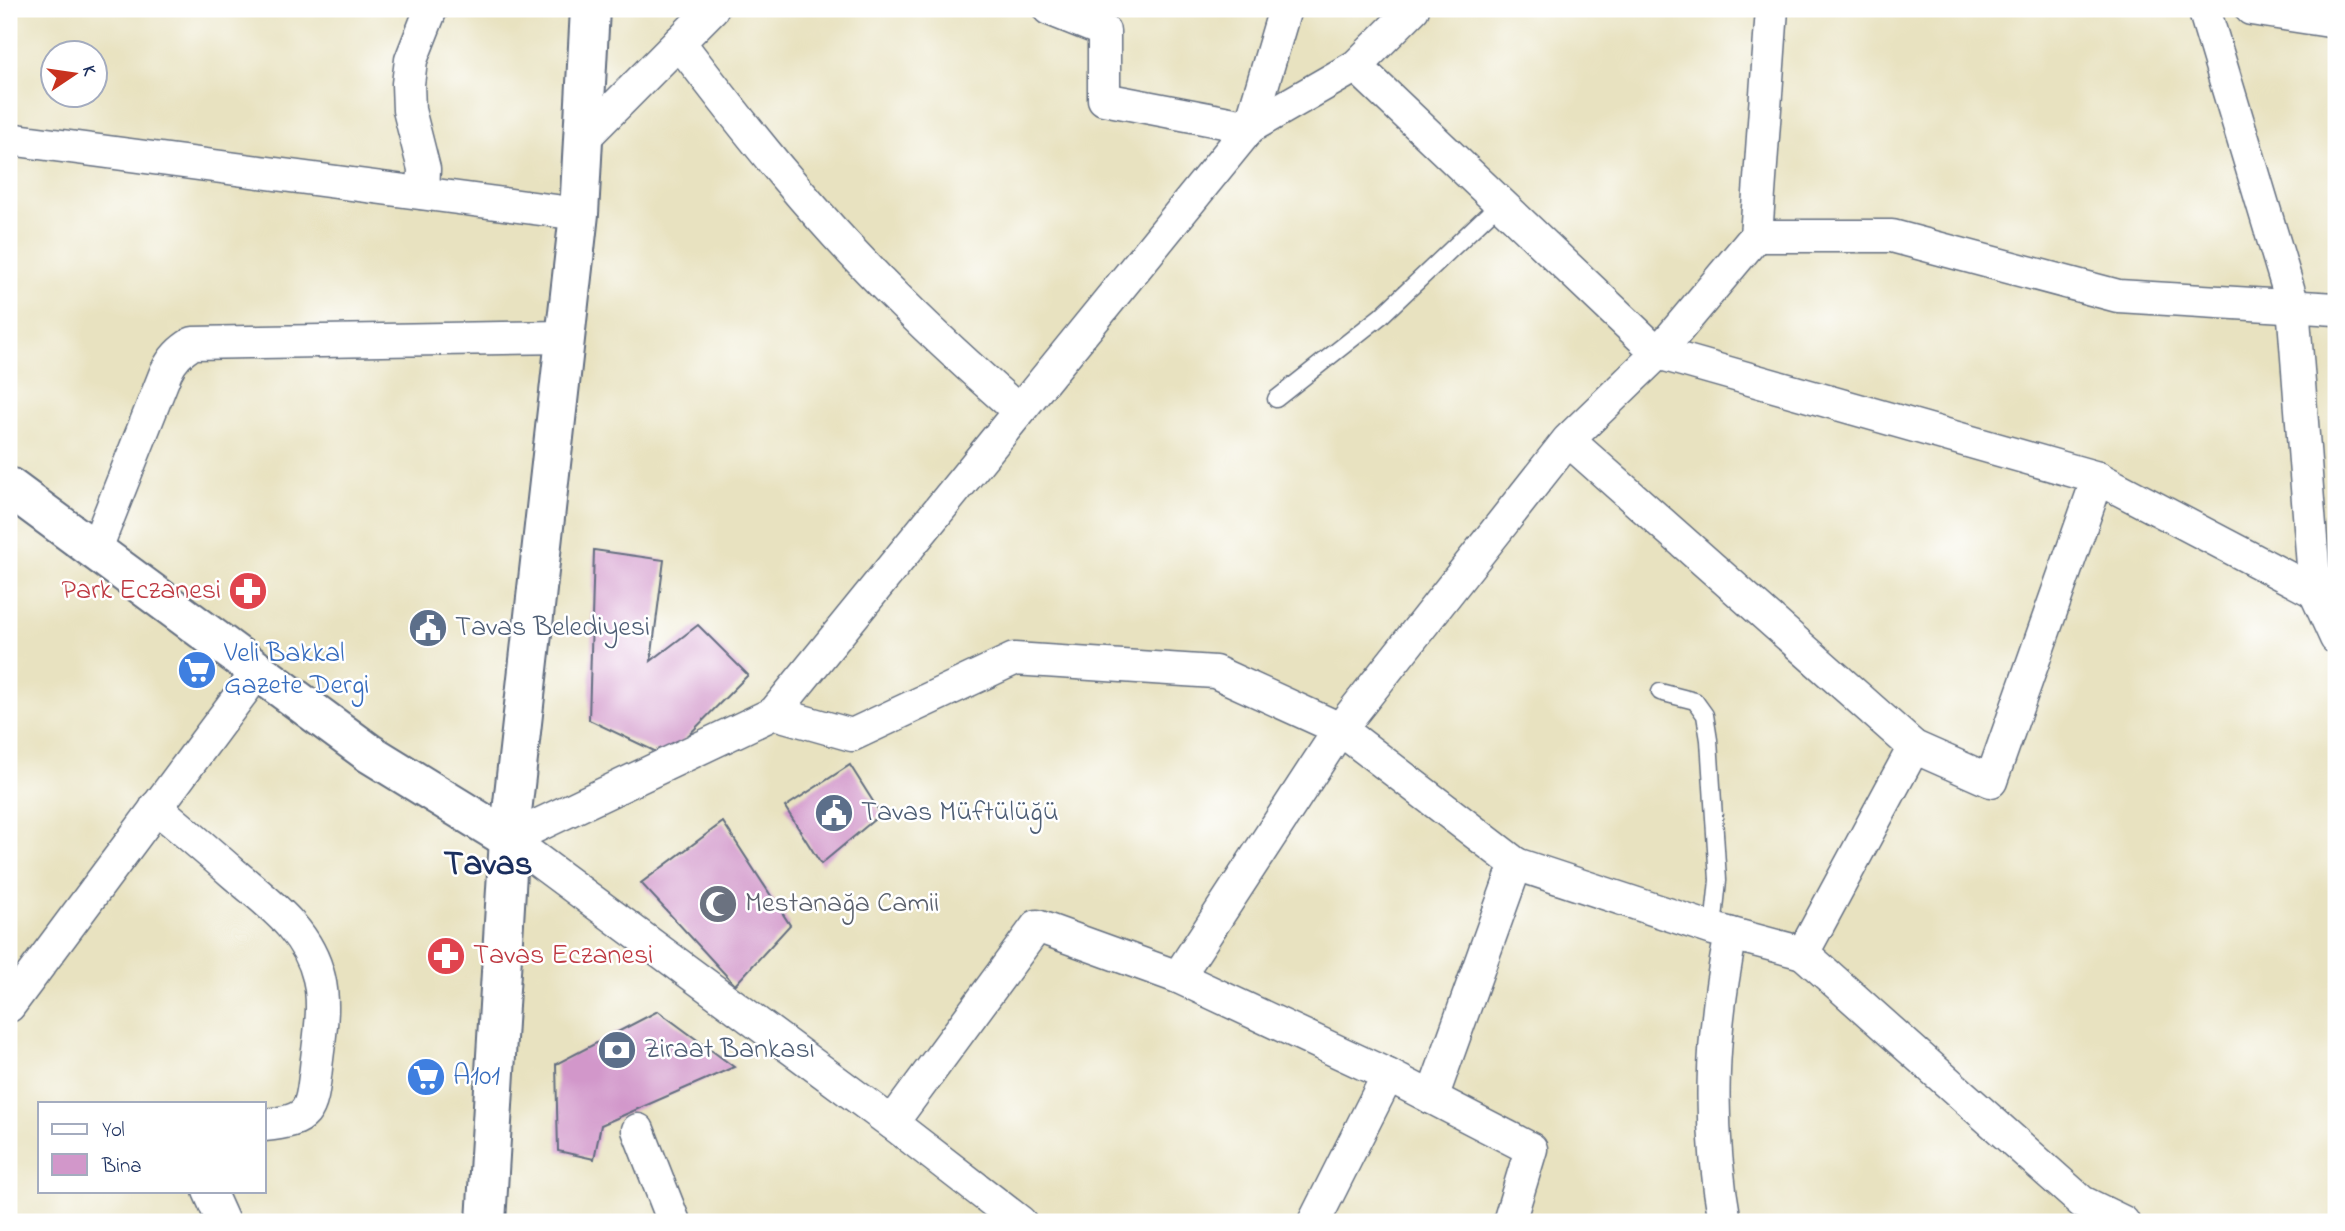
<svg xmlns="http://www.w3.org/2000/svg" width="2345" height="1231" viewBox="0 0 2345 1231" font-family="'Indie Flower',sans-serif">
<rect width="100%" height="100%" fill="#fff"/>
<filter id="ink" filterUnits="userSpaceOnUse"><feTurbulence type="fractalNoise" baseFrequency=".0143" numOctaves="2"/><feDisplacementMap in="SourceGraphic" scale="14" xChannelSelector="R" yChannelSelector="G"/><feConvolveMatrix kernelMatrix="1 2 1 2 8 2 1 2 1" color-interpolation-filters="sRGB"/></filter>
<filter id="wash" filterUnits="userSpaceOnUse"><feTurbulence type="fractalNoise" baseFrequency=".00686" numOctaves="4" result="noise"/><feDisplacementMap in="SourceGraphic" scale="28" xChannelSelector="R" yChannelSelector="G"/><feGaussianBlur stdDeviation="1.57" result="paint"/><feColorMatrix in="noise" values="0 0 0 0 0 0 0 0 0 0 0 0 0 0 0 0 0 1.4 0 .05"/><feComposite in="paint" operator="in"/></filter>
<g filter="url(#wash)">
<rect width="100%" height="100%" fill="#e8e2c0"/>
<g id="blocks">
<g fill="#d297ca">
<polygon points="594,550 664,560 651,661 698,625 748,675 667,757 589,720"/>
<polygon points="850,765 881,814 821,864 785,807"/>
<polygon points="723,822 790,925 735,985 641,883"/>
<polygon points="658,1011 734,1067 601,1125 594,1159 558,1151 556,1064"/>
</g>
</g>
</g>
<g filter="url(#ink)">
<use href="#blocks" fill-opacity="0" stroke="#636e80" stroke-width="2"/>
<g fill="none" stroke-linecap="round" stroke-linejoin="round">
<g stroke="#636e80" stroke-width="19">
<g id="lane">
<polyline points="1276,399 1381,316 1500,203"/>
<polyline points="1660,692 1695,701 1705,715 1709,740 1718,880 1713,929"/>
</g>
</g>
<g stroke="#636e80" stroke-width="35">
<g id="street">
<polyline points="1049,9 1104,31 1104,99 1250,127 1356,66 1413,9"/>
<polyline points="2204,9 2293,305 2315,592 2336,638"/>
<polyline points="2251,9 2336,22"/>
<path d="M679,42C748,133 819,222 901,302C939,340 979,376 1019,411"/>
<polyline points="1356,66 1658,353 1756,236 1772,9"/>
<polyline points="9,139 579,214"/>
<polyline points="583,139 712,9"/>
<polyline points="423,193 424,169 409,110 408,84 411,60 431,9"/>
<polyline points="1756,236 1892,236 2118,296 2336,309"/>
<polyline points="2098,478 2315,592"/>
<path d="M95,551L166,372C173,358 180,351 193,343L565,337"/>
<polyline points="774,713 852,735 1014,659 1215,672 1340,729 1178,977 1037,926 892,1123"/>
<path d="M156,807C182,829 208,851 233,873C268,903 308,930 319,978C326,1008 319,1038 316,1068C311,1111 311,1121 264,1125"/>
<polyline points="1516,864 1713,929 1803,953 1914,747"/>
<polyline points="1803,953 2082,1202 2123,1222"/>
<polyline points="1178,977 1388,1075 1314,1222"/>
<polyline points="9,1006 258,671"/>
<polyline points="1388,1075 1531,1149 1509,1222"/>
<polyline points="1432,1098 1516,864 1340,729 1568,440 1914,747 1991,781 2098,478 1658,353 1568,440"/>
<polyline points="638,1130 674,1222"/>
<polyline points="209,1191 223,1222"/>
<polyline points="1020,1222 892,1123 509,839 774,713 1250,127 1285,9"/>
<path d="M1725,1222C1707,1123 1711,1033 1731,934"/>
</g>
</g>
<g stroke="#636e80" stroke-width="42">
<g id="secondary">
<polyline points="9,487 369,753 509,839"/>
<polyline points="486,1222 509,839 579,214 590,9"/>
</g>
</g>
<use href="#lane" stroke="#fff" stroke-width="16"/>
<use href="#street" stroke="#fff" stroke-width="32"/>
<use href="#secondary" stroke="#fff" stroke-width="38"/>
</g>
</g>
<defs>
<g id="pharmacy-disc" transform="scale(2.0125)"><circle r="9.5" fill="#e0444e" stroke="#fff"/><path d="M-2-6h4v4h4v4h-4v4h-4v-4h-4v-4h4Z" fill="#fff"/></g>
<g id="civic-disc" transform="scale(2.0125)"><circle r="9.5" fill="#5c6f8a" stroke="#fff"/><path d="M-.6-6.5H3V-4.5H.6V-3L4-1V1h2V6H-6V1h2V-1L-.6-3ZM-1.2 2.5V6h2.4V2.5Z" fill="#fff"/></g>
<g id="supermarket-disc" transform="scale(2.0125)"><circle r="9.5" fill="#3f7fe0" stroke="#fff"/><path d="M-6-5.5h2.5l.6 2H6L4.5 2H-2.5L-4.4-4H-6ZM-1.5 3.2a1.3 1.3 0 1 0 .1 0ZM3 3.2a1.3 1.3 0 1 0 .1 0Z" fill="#fff"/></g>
<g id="mosque-disc" transform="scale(2.0125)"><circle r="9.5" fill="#6b7280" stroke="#fff"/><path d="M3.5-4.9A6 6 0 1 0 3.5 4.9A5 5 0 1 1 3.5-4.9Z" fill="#fff"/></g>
<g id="bank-disc" transform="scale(2.0125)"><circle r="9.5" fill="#5c6f8a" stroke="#fff"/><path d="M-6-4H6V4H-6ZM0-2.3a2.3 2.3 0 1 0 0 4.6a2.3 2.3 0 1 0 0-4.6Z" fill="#fff"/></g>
</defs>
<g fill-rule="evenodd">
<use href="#pharmacy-disc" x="248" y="591"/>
<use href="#civic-disc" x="428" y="628"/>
<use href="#supermarket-disc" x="197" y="670"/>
<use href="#civic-disc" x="834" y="813"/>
<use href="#mosque-disc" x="718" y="904"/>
<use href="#pharmacy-disc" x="446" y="956"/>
<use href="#bank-disc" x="617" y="1050"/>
<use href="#supermarket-disc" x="426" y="1077"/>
</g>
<g text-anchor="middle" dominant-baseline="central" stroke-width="5" stroke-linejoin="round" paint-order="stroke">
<g font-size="28" fill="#be3a42" stroke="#fff" text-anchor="end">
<text x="221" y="591">Park Eczanesi</text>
<text x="473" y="956" text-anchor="start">Tavas Eczanesi</text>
</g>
<g font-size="28" fill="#4e5e75" stroke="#fff" text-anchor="start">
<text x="455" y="628">Tavas Belediyesi</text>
<text x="861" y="813">Tavas Müftülüğü</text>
<text x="644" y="1050">Ziraat Bankası</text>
</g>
<g font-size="28" fill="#366cbe" stroke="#fff" text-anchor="start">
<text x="224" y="654">Veli Bakkal<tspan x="224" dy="32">Gazete Dergi</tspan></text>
<text x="453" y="1077">A101</text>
</g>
<g font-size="28" fill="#5b616d" stroke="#fff" text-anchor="start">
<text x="745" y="904">Mestanağa Camii</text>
</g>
<g font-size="35" font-weight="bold" fill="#1b2f5e" stroke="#fff">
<text x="488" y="865">Tavas</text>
</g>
</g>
<rect width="2345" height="1231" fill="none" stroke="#fff" stroke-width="35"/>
<rect x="38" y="1102" width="228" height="91" fill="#ffffff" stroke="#a4acbf" stroke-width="2"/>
<rect x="52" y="1124" width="35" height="10" fill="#ffffff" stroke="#a4acbf" stroke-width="2"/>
<text x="102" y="1136" font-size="21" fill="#1b2f5e">Yol</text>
<rect x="52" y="1154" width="35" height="21" fill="#d297ca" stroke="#a4acbf" stroke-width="2"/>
<text x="102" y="1172" font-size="21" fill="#1b2f5e">Bina</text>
<g transform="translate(74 74) rotate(77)"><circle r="33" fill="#ffffff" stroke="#a4acbf" stroke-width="2"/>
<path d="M0-5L12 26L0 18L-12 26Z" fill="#c8321e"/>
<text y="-10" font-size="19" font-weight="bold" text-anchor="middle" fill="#1b2f5e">K</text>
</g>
</svg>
